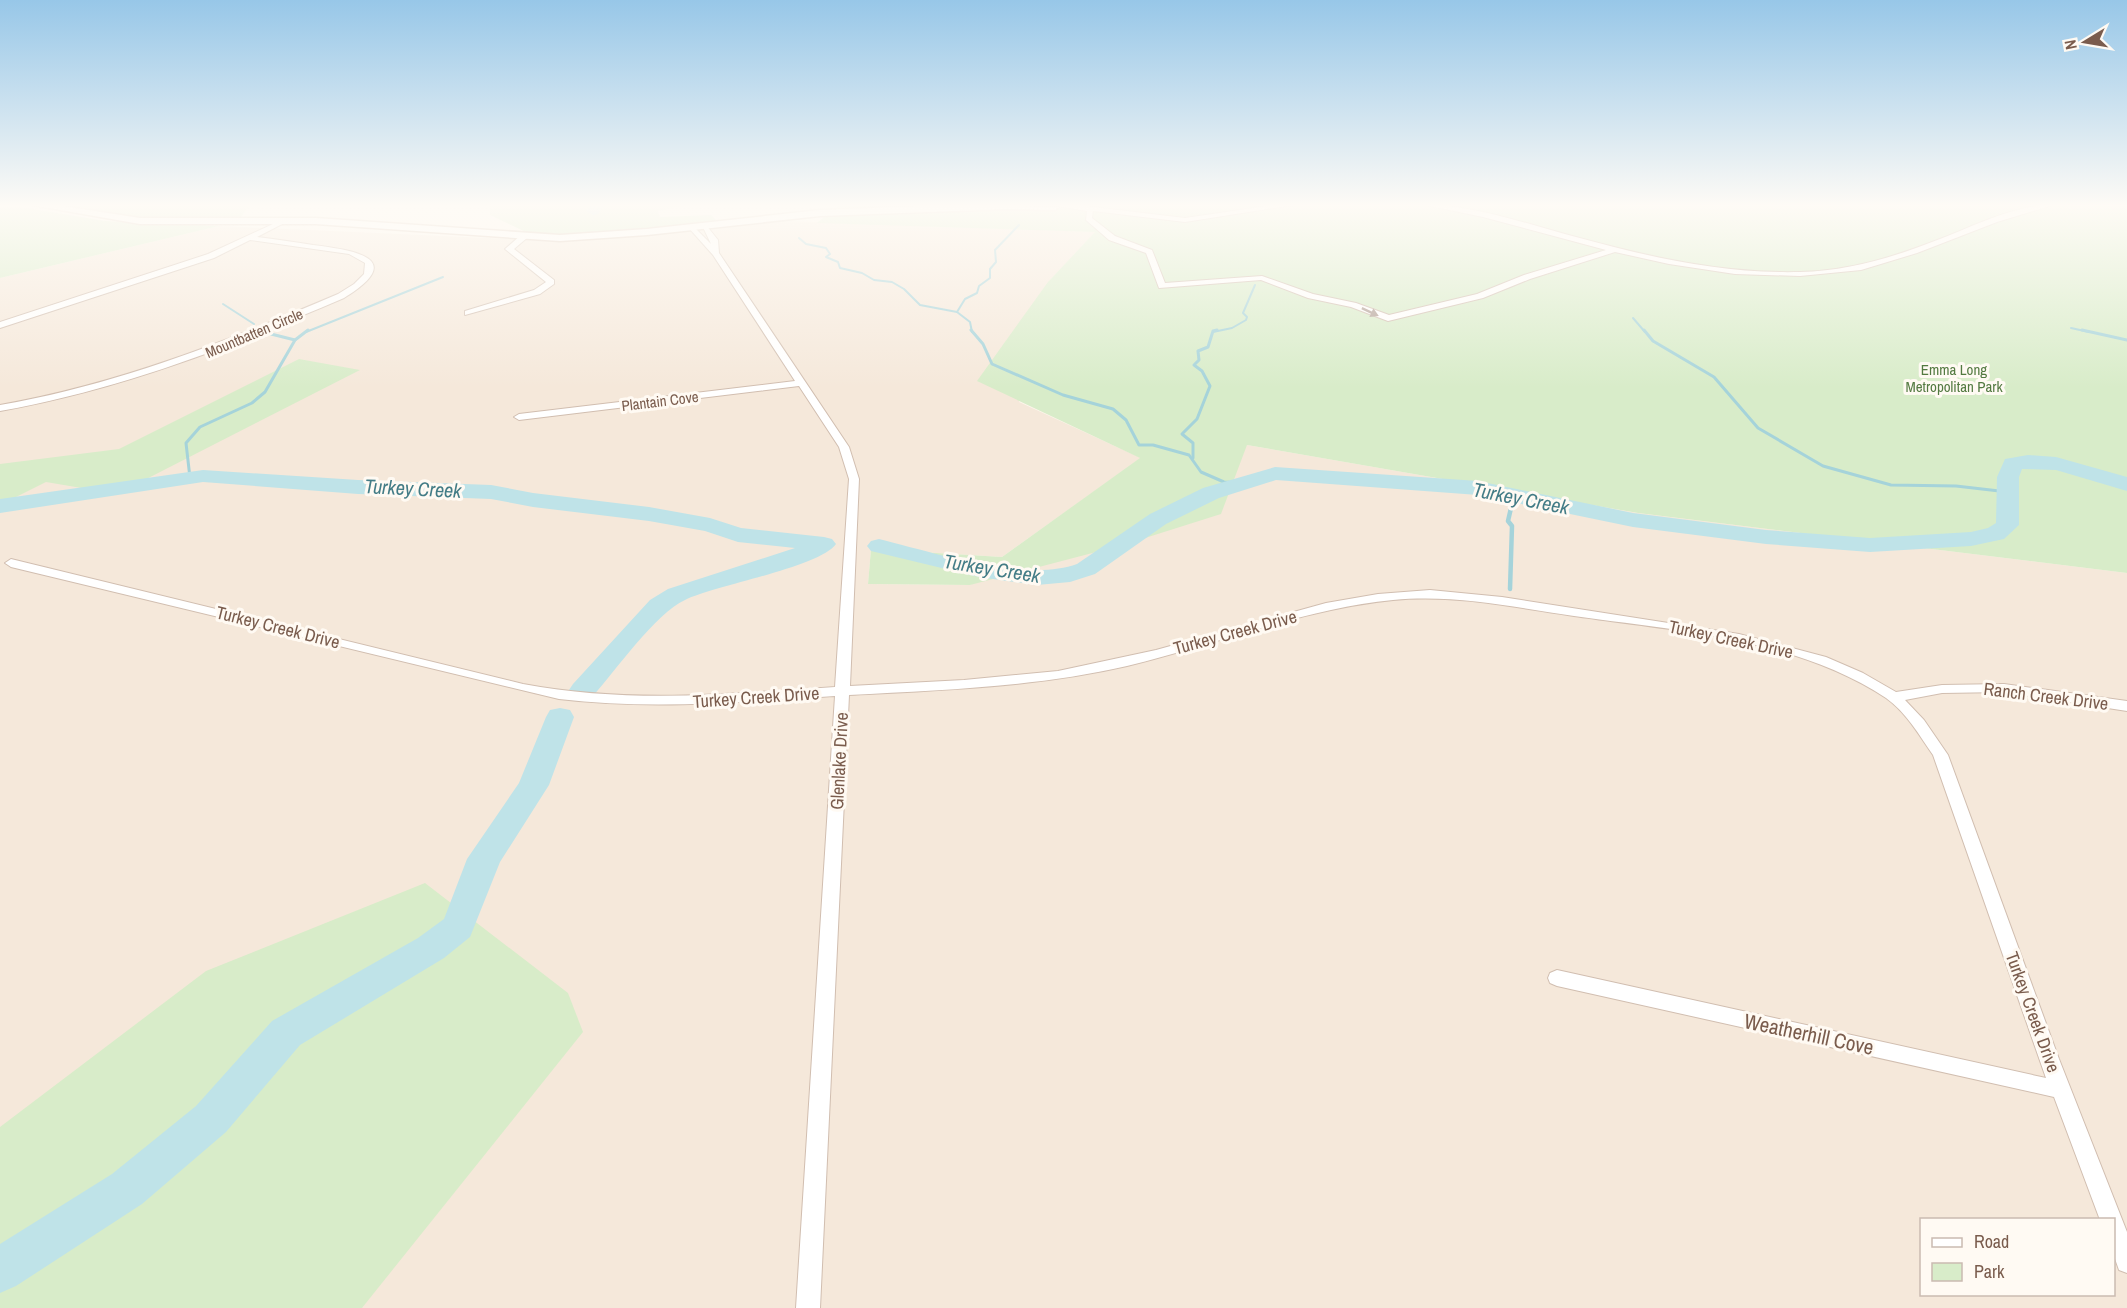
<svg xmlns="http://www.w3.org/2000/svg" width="2127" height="1308" viewBox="0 0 2127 1308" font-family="'Archivo Narrow',sans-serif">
<rect width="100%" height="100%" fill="#fdf6ec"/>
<path fill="#f5e8da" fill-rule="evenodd" d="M786,221L1096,232L1050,280L1019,402L1141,458L1002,557L871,549L868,584L970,585L1247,445L1638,513L2127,573V1308H0V278L219,226L554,241ZM1922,1220H2114V1294H1922Z"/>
<g fill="#d8ecc9">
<polygon points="56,205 250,205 240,218 138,219"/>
<polygon points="490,205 689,205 658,211 660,217 711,215 718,222 600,234 532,235 490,215"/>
<polygon points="839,205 2127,205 2127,573 1638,513 1247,445 1221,514 1123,545 970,585 868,584 871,549 1002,557 1140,458 977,381 1048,282 1095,232 817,223"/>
<polygon points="0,207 21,207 105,221 219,226 0,278"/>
<polygon points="299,359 360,370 117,494 46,482 0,505 0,464 119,449"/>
<polygon points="425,883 568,993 583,1032 362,1308 0,1308 0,1127 206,971"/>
</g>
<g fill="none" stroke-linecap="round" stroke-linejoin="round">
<g stroke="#a5d3da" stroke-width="2">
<polyline points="799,238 806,244 826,248 830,254 826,257 838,262 840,268 862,273 874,280 892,282 904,289 920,305 957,312 970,322 972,332"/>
<polyline points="223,304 254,324"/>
<polyline points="957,312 965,299 977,293 979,286 990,278 990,269 996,262 995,250 1019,225"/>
<polyline points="1633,318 1645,332"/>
<polyline points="2071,328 2089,332"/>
<polyline points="306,332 443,277"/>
<polyline points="1213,332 1232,328 1246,320 1247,317 1243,313 1255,285"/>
</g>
<g stroke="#a5d3da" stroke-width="3">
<polyline points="971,330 983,344 992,364 1063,395 1113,409 1126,420 1139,445 1153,445 1189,455 1201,472 1224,482 1242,483"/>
<polyline points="1644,330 1653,341 1714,377 1758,428 1823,466 1891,485 1956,486 2008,492"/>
<polyline points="2082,330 2127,340"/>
<polyline points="271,334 295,340"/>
<polyline points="1193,458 1193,443 1182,434 1197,419 1210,386 1202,371 1194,365 1199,360 1198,351 1208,347 1213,331 1217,330"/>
<polyline points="190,478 186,443 200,427 252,403 265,392 295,340 308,330"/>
</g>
<g stroke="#a5d3da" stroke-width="4.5">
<polyline points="2006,492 2008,492"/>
<polyline points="1510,589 1512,526 1508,521 1514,495"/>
</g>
<g fill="#bfe3e8" fill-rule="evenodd">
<polygon points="591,205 604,205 598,214 593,215 586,211"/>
<path d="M2028,455L2056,457L2127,477V491L2056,470L2022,469L2019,477V525L2004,539L1971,546L1870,552L1766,544L1633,527L1478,495L1276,480L1219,498L1166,524L1095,574L1070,582L1037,585L979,577L871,551L867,546L871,541L879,539C932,552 1026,583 1077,564L1150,514L1203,488L1275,467L1478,481L1633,513L1766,530L1870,538L1971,532L1988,528L1996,523L1997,477L2005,459Z"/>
<path d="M203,470L358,480L491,485L533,493L649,507L710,518L741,528L824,537L832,539L836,544C820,567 716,585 685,600C655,614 616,670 593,696L583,699L573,696L569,690L573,684L650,600L668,589L795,548L738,542L705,531L649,521L533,507L491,499L358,494L203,482L0,513V499Z"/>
<polygon points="560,708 570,710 574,717 549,785 500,862 470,937 444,958 300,1045 226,1132 142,1204 16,1286 0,1293 0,1244 112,1174 196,1106 272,1021 418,938 444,919 467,859 519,783 546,717 550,710"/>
</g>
<g stroke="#d1beb0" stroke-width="2">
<g id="street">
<polygon points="1019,205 1026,205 1023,207"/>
<path d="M1052,205H1076L1185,218L1273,205H1293L1185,222L1093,211L1092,218L1115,236L1152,250L1165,283L1262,276L1313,294L1356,303L1389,315L1477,294L1524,275L1606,250L1483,217L1425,205C1476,205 1526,224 1576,237C1649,257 1723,274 1800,272C1849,271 1894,257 1940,239C1976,225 2015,205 2053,205L1997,222L1917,253L1861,270L1800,276L1735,274L1669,264L1615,252L1530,279L1483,298L1388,321L1351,307L1308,298L1261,280L1159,288L1146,253L1109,240L1086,220L1087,211Z"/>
<path d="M286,218L288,221L257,237C275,239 294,242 313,245C353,250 409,258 344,298C229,347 123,389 0,411V405C120,384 227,341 338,294L354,284L364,274L365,263L349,254L250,240L214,258L0,328V322L208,254Z"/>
<path d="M692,225L711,244L702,225H706L718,240L719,253L849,447L859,479L850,686L964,680L1058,671L1156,650L1326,603L1378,594L1430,590L1502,597L1739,634L1826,657L1863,673L1896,692L1942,685L2004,684L2127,701V711L2004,692L1942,693L1905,700L1924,720L1948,755L2059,1059L2127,1232V1273L2119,1270L2114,1256V1220H2100L2054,1097L1557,986L1550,983L1548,978L1550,973L1557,970L2046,1078L1933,755C1919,735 1906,712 1886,698C1795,638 1679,631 1574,616C1513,607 1454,594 1393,600C1302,609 1215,645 1127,666C1036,687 942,690 849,695L820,1308H796L835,696C742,702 651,710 559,699L11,567L5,563L11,559L523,684C629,704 729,694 835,687L849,479L839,447L799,386L519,420L514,417L519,414L795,381L713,255L688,227Z"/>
<polygon points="521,235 528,237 514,249 554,280 554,284 540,294 465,315 465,311 534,290 546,282 505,249"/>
</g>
</g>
<g stroke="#d6c0b0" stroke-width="3">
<polygon id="secondary" points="32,205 56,205 140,218 316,218 560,235 647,229 820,210 954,205 1059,207 1055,210 1009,209 820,216 647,235 560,241 316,224 140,224"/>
</g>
<use href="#street" fill="#fff" fill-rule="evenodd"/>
<use href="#secondary" fill="#fff" fill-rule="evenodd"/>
</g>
<defs><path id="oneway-solid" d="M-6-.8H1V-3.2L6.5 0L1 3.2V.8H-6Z" transform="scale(1.5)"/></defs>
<use fill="#af9d94" href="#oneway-solid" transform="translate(1370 312) rotate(25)"/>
<linearGradient id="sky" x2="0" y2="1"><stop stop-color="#97c7e8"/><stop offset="0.53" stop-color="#fefbf6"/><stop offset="1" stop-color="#fefbf6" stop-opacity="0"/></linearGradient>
<rect width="2127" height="388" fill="url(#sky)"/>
<g text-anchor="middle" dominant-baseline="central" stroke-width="6" stroke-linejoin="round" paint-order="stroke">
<g font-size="15" fill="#7a5c4d" stroke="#fffaf3">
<text transform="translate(254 333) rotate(-23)">Mountbatten Circle</text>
<text transform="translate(660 401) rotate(-7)">Plantain Cove</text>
</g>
<g font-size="15" fill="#537a41" stroke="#fffaf3">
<text x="1954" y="369">Emma Long<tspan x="1954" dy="17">Metropolitan Park</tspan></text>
</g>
<g font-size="18" fill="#7a5c4d" stroke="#fffaf3">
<text transform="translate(278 627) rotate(14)">Turkey Creek Drive</text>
<text transform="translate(1235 632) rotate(-15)">Turkey Creek Drive</text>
<text transform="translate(1731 639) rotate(12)">Turkey Creek Drive</text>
<text transform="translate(2046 696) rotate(7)">Ranch Creek Drive</text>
<text transform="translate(756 697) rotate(-4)">Turkey Creek Drive</text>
<text transform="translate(839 761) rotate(-87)">Glenlake Drive</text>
<text transform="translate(2033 1012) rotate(70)">Turkey Creek Drive</text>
</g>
<g font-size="20" font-style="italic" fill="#437c86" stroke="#fffaf3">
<text transform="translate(413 488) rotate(3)">Turkey Creek</text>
<text transform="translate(1521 498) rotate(11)">Turkey Creek</text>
<text transform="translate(992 568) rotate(9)">Turkey Creek</text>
</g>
<g font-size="21" fill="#7a5c4d" stroke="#fffaf3">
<text transform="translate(1809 1034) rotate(12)">Weatherhill Cove</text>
</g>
</g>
<rect x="1920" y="1218" width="195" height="78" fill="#fffaf3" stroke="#cabbb1" stroke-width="1.5"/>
<rect x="1932" y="1238" width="30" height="9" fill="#ffffff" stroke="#cabbb1" stroke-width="1.5"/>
<text x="1974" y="1248" font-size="18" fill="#7a5c4d">Road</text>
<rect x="1932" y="1263" width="30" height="18" fill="#d8ecc9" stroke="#cabbb1" stroke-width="1.5"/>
<text x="1974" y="1278" font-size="18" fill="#7a5c4d">Park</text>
<g transform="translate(2085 42) rotate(259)" stroke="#fffaf3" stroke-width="4.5" paint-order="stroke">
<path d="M0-4.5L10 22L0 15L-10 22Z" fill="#7a5c4d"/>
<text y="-9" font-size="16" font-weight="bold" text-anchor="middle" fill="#7a5c4d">N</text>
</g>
</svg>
